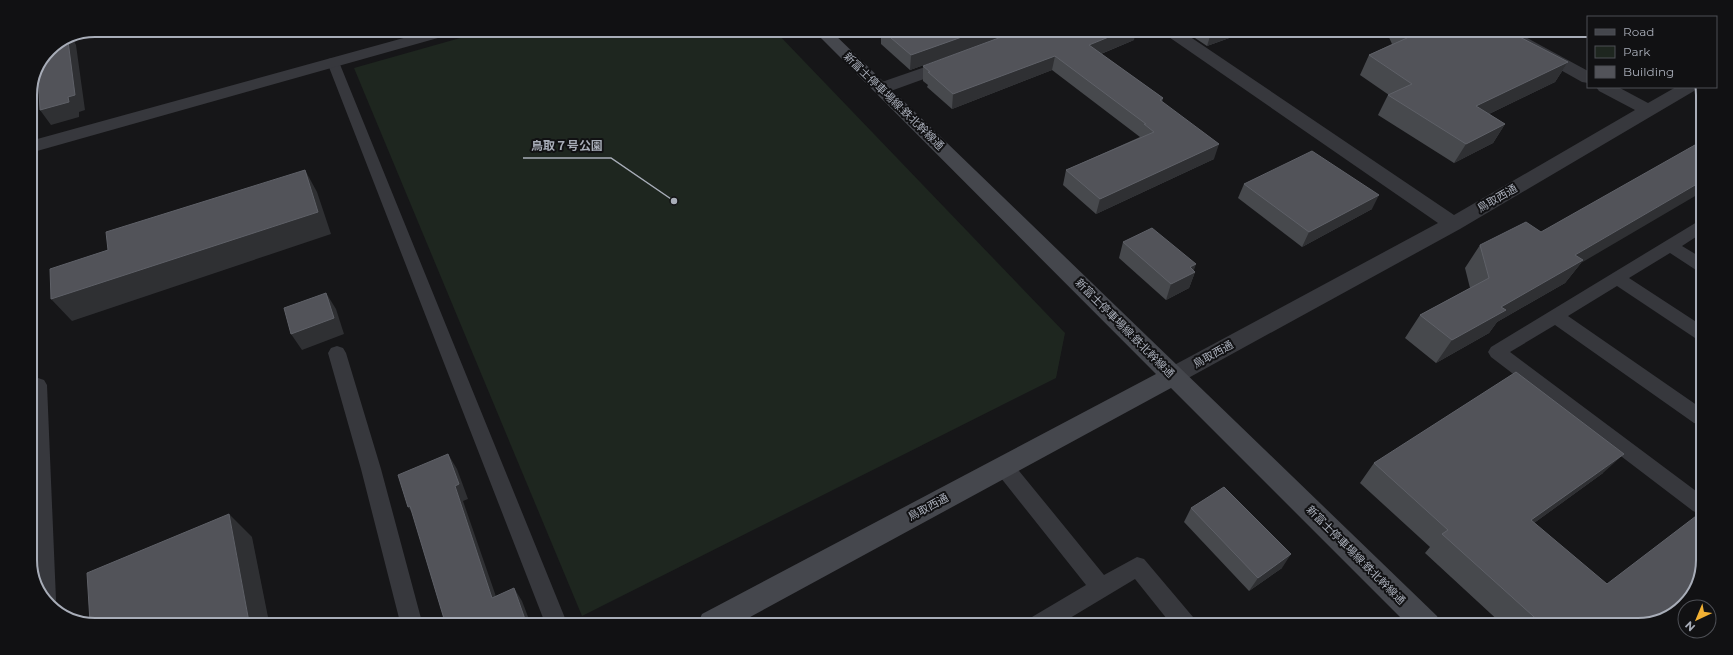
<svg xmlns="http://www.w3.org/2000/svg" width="1733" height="655" viewBox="0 0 1733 655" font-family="Montserrat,'Noto Sans JP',sans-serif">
<rect width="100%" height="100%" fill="#161618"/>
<polygon fill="#1e261f" points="485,31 776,32 1065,333 1056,378 582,616 354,68"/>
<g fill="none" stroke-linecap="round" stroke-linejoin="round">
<g fill="#37383d" fill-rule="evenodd">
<polygon points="333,58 338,59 339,62 567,623 545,623 327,62 328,59"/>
<polygon points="1702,221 1702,233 1682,246 1702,258 1702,272 1696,270 1670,253 1629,278 1701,325 1701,339 1695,338 1617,286 1568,316 1701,408 1701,425 1694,423 1555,325 1510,352 1700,494 1700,514 1693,511 1491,357 1488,352 1491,347 1697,222"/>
<polygon points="337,346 343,348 346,353 381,469 422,622 400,622 361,469 328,353 331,348"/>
<polygon points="38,378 44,380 47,385 56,600 53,606 43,599 34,574 30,381"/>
<polygon points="1004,459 1011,461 1104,575 1137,557 1144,559 1193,617 1196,624 1171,624 1135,579 1060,624 1029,624 1032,617 1086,585 997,473 994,467 997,461"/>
</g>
<g fill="#37383d" fill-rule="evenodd">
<polygon points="429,31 454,31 452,34 30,153 30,141"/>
<polygon points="1164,32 1183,32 1454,215 1635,110 1599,91 1596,87 1618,87 1648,103 1676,87 1697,87 1694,91 1460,229 1181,382 1173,385 1165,382 1162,376 1165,370 1438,223 1166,35"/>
<polygon points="1498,33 1518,33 1588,71 1588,83 1582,82 1500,36"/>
<polygon points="951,58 957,59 959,63 957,67 888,92 882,93 876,92 873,88 876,84"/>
</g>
<polygon fill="#45474d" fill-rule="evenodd" points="815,32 832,32 1437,616 1441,625 1407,624 1171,388 739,623 698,623 702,614 1156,374"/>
</g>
<g fill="#47494d">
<polygon points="881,32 1015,32 910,70 881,44"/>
<polygon points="1186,32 1243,33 1207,46"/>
<polygon points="1338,33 1351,33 1343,36"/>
<polygon points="1387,33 1512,33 1568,62 1555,82 1489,114 1505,124 1493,143 1454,163 1378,115 1388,95 1389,95 1360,75 1369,55 1392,44"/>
<polygon points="1134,40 1101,54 1163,98 1162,102 1214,159 1096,214 1063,185 1066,170 1140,137 1052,70 952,109 927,87 928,85 923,81 923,66"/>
<polygon points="1244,184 1372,209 1302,247 1238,198"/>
<polygon points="1123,242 1194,271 1195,272 1189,288 1166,300 1119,258"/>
<polygon points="1480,245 1581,263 1565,283 1497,322 1489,333 1436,363 1405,338 1420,315 1470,288 1465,268"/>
<polygon points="1374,463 1603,473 1534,523 1638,625 1503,625 1425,553 1430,547 1360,483"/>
<polygon points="1191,508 1282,568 1249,591 1184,522"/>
</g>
<g fill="#2f3033">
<polygon points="976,32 1015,32 910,70 911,55"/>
<polygon points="1121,32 1136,32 1134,40 1086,60 1089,45"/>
<polygon points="1211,33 1243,33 1207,46"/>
<polygon points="1345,33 1351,33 1343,36"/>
<polygon points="73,39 76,45 85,110 79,112 79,117 51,125 40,110 68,97 68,41"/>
<polygon points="1055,56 1052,70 952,109 953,94"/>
<polygon points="1568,62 1555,82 1464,126 1476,106"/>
<polygon points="1505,124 1493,143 1454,163 1466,144"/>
<polygon points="1219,144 1214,159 1096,214 1100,199"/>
<polygon points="305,170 317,192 331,234 72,321 51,299"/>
<polygon points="1702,181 1702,192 1581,263 1565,283 1497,322 1489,333 1436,363 1452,340 1575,255"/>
<polygon points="1379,195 1372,209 1302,247 1309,232"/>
<polygon points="1196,264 1193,273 1195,272 1189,288 1166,300 1171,284 1190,267"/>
<polygon points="326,293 336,309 344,334 302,350 291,334"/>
<polygon points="448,454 457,469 468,499 463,501 501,611 492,598 455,486"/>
<polygon points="1624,454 1603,473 1512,539 1531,520"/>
<polygon points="410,506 418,521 408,507"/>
<polygon points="229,514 252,537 269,622 249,622"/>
<polygon points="1291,554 1282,568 1249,591 1258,578"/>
<polygon points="514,588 522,601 530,622 526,622"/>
</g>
<g fill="#525359" stroke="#5f6168">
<polygon points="884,32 976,32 911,55"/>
<polygon points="1015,32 1121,32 1089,45 1163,98 1160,100 1219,144 1100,199 1066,170 1154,132 1144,124 1146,124 1055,56 953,94 928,72 930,72 923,66"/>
<polygon points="1404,33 1512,33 1568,62 1476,106 1505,124 1466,144 1388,95 1412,84 1369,55 1407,38"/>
<polygon points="68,41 75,95 68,97 69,102 40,110 38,74 49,49"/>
<polygon points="1702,141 1702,181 1575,255 1583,260 1501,307 1506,310 1452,340 1420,315 1489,278 1480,245 1526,222 1541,232"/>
<polygon points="1312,151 1379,195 1309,232 1244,184"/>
<polygon points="305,170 318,212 51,299 50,269 108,250 106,232"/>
<polygon points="1152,228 1196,264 1190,267 1195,272 1171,284 1123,242"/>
<polygon points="326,293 334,318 291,334 284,308"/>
<polygon points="1516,372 1624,454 1531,520 1607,584 1700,513 1699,581 1674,614 1638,625 1543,625 1442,534 1448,530 1374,463"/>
<polygon points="448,454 459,484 455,486 492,598 514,588 526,622 445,622 410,506 408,507 398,475"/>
<polygon points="1224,487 1291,554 1258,578 1191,508"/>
<polygon points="229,514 249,622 90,622 87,573"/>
</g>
<g text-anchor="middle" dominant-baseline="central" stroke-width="4" stroke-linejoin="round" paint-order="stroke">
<g font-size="11" fill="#a8adb8" stroke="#111113">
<text transform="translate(894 101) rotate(44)">新富士停車場線:鉄北幹線通</text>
<text transform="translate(1497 198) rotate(-30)">鳥取西通</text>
<text transform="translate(1125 328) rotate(45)">新富士停車場線:鉄北幹線通</text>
<text transform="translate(1213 354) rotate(-29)">鳥取西通</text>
<text transform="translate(928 507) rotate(-28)">鳥取西通</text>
<text transform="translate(1356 555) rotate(45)">新富士停車場線:鉄北幹線通</text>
</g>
</g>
<path d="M0 0H1733V655H0ZM95 37H1638A58 58 0 0 1 1696 95V560A58 58 0 0 1 1638 618H95A58 58 0 0 1 37 560V95A58 58 0 0 1 95 37Z" fill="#111113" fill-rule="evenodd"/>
<path fill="none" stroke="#a8adb8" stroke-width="2" d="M95 37H1638A58 58 0 0 1 1696 95V560A58 58 0 0 1 1638 618H95A58 58 0 0 1 37 560V95A58 58 0 0 1 95 37Z"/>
<path fill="none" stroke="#a8adb8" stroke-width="1.5" d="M674 201L611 158H523"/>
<circle fill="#a8adb8" stroke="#111113" stroke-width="1.5" cx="674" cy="201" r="4"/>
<g font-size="12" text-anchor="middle" font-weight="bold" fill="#a8adb8" stroke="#111113" stroke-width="4" stroke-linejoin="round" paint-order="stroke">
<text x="567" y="150">鳥取７号公園</text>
</g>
<rect x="1587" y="16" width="130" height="72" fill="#111113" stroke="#4d4f55"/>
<rect x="1595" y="29" width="20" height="6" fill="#45474d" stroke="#4d4f55"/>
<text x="1623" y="36" font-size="12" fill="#a8adb8">Road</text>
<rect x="1595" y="46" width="20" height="12" fill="#1e261f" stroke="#4d4f55"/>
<text x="1623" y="56" font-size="12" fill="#a8adb8">Park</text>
<rect x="1595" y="66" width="20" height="12" fill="#525359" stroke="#4d4f55"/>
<text x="1623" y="76" font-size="12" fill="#a8adb8">Building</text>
<g transform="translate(1697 619) rotate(224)"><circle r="19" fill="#111113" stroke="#4d4f55"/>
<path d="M0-3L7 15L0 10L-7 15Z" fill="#f2b134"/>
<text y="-6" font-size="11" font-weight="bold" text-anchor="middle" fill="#a8adb8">N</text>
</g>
</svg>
